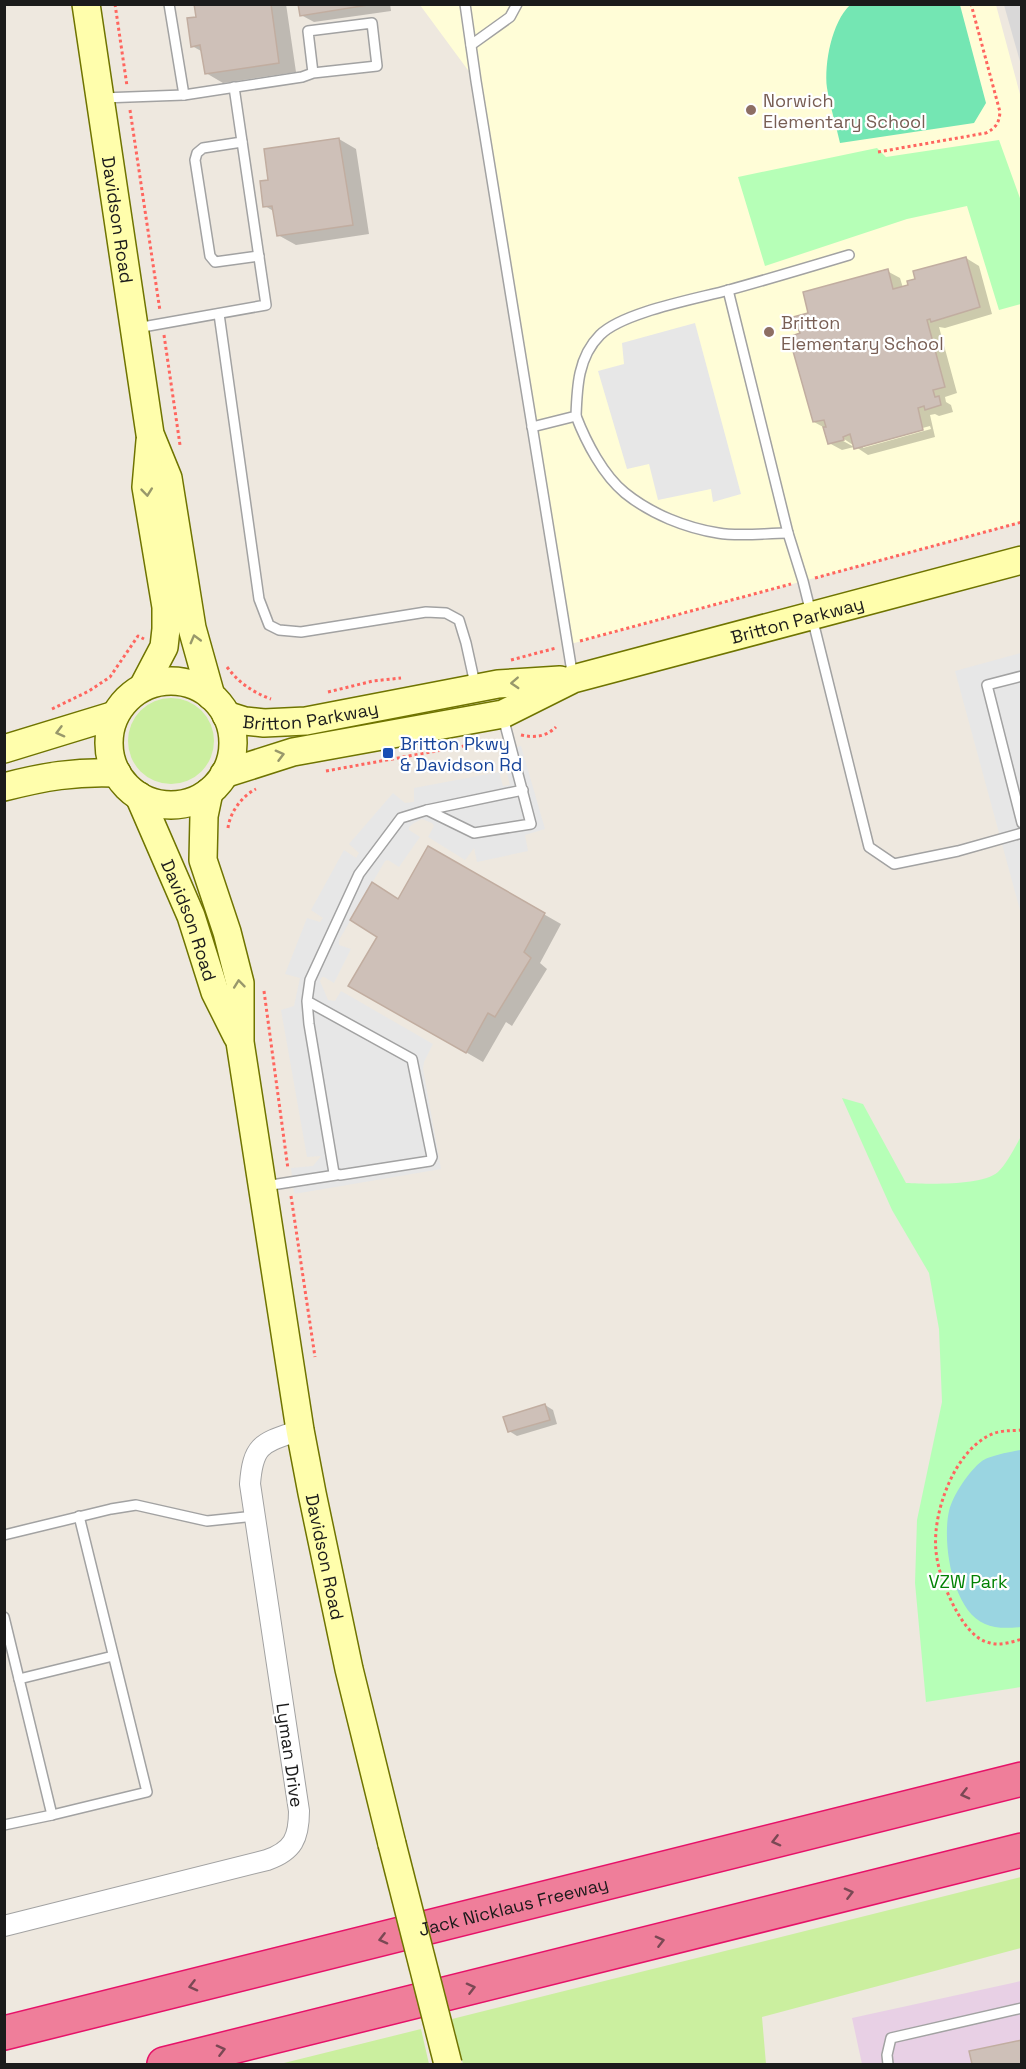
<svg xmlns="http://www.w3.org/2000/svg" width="1026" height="2069" viewBox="0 0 1026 2069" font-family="'Space Grotesk',sans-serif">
<rect width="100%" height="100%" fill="#eee8df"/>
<polygon fill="#d9d8d8" points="1004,5 1021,5 1021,65"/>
<polygon fill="#e8d0e5" points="1021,1981 1021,2064 862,2064 852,2018"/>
<polygon fill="#fffdd7" points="420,5 996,5 1021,98 1021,522 567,645 476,81"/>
<g fill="#cbef9f">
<circle cx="171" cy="741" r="43"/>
<polygon points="1021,1877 1021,1948 762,2017 766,2064 463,2064 452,2019"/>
<polygon points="421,2029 429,2064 280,2064"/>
</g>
<g fill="#b6ffb7">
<polygon points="999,140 1021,201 1021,304 999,310 967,206 907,219 765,266 738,177 877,148 886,157"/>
<path d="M842,1098L863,1104L906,1183C928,1184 982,1186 998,1172C1006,1165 1016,1146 1021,1136V1687L926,1702L915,1583L917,1520L942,1402L939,1329L929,1273L892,1210Z"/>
</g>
<path fill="#74e6b3" d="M850,5H960L986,103L974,123L840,143C836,125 830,106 827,88C824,63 832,22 850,5Z"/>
<g fill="#e7e7e7">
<polygon points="695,323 741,494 713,502 711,489 658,500 649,464 627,469 598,371 624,364 622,343"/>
<polygon points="1021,653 1021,914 955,671"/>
<polygon points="521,746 545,829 525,835 528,851 477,862 474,848 465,860 428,837 434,826 432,823 422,819 414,823 409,827 409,830 420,837 399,867 388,860 385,861 339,940 339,945 351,949 334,983 324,977 322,977 320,981 328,1000 335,1001 341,991 433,1044 424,1062 423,1069 441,1169 294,1194 291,1168 313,1166 321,1156 307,1157 281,1010 294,1006 300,978 285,974 307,918 320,922 323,918 311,910 344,850 356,858 359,853 349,844 393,793 405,803 414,802 414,788 499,772 503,786 510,785 501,751"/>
</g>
<path fill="#9ad5e1" d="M1021,1450V1627C1010,1628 995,1629 985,1624C952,1610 942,1542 949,1511C953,1495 969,1471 982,1461C988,1456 1013,1451 1021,1450Z"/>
<g fill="#0003" fill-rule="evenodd">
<polygon points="196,4 286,4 296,72 223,83 206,73 203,52 192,46 198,18"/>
<polygon points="300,4 390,4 391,11 314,22 301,15"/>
<polygon points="339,139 356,149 369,234 296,245 278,235 275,212 265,206 270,181"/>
<path d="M966,258L979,266L992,314L945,328L939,327L957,393L945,397L946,402L951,405L953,412L939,416L935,414L930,415L935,437L868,455L838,435L836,437L854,447L842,450L829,443L825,428L814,422L802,334L810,315L887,271L900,278L903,288ZM930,426L931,429L863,448V444Z"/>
<polygon points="428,848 561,924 540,963 547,969 512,1026 506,1022 483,1062 350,985"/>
<polygon points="545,1405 553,1410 557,1424 517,1436 509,1431"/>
<polygon points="1022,2042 1022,2064 973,2064 971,2052"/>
</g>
<g fill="#cec0b8" stroke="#c1ada0" stroke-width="1.5">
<polygon points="194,4 271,4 279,63 205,74 200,45 191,47 187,18 196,17"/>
<polygon points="298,4 374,4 300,16"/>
<polygon points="339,138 353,225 277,236 272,206 263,207 260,181 268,180 264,149"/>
<polygon points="966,257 980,307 931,322 930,319 927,320 945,387 933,390 935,397 939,396 941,405 925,410 924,406 918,408 923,430 854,449 850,434 843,437 844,440 828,444 823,427 826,427 824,420 813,422 789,337 800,333 793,317 808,313 803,292 888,269 893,289 908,285 907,281 915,279 913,271"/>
<polygon points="428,846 545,913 524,952 531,958 495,1017 488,1013 466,1053 348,986 377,937 350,920 372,882 398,899"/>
<polygon points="545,1404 550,1420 508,1432 503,1417"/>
<polygon points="1022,2040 1022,2064 972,2064 969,2051"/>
</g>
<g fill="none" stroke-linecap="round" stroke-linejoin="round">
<g stroke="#a2a2a2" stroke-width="12">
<g id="lane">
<polyline points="169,4 184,95"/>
<polyline points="465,4 476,81 573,678"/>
<polyline points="471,45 510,17 517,4"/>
<polyline points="102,98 184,95 302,77 313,73 308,31 372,23 377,66 313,73"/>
<polyline points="242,142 203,148 197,153 195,160 210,256 215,262 259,256"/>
<polyline points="728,290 788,533 803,581 869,847 894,864 958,851 1022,833"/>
<polyline points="219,314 259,599 269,625 279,630 301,632 426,612 446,613 459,620 466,643 475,684"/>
<polyline points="137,328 266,305 234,87"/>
<path d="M576,416C586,442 603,475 625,493C651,514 686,528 718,533C740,537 765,533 788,533"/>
<path d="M532,427L576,416C577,387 578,357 600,335C623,312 696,299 729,290C769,279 809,267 849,255"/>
<polyline points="1022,676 987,685 1022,823"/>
<polyline points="427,810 523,790"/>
<polyline points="307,1001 412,1059 432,1157 430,1161 340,1175 334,1173 309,1024 307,1001 310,980 359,874 401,818 427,810 474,833 531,824 503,717"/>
<polyline points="265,1186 336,1175"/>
<polyline points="4,1535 111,1509 136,1505 207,1521 255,1516"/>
<polyline points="4,1617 52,1815 147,1792 79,1516"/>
<polyline points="19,1679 113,1656"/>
<polyline points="4,1825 52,1815"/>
<polyline points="888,2064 887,2055 891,2038 1022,2008"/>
</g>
</g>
<g stroke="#a2a2a2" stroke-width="22">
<path id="street" d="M4,1926L267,1860C293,1851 299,1838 299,1811L250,1484C253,1443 263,1443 300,1430"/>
</g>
<g stroke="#6f7400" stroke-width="30">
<g id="secondary">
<path id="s1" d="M86,4L150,434L168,478L192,628L211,696"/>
<circle cx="171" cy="743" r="62"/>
<polyline points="143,687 164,647 166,629 166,607 146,487 150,441"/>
<path id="s2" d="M226,715L245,721L264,723L306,721L498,684L560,680"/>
<polyline points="4,749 115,715"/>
<path id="s3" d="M224,774L293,752L503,714L573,679L1022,560"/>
<path d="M4,787C43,777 76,771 117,773"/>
<path id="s4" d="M209,792L204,816L203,860L227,932L240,983V1042L300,1430L312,1493L349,1669L392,1844"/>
<path id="s5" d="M139,796L191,916L215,992L237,1036"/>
</g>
</g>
<g stroke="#e61268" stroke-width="36">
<g id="highway">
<path id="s6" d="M4,2033L1022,1779"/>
<polyline points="164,2064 1022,1850"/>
</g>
</g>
<g stroke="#ff665f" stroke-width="3" stroke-dasharray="3 3" stroke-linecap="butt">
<polyline points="115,4 127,86"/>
<polyline points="130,110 160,311"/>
<path d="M878,152L986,133C996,128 999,123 1000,112L971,4"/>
<polyline points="164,335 180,445"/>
<polyline points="815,578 1022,522"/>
<polyline points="580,641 791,584"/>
<polyline points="511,660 556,648"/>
<path d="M227,667C238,682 252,692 271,699"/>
<polyline points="328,692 373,681 401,678"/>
<polyline points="52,709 89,691 110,677 138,636 144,639"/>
<path d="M521,735C534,738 546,737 556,727"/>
<polyline points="326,771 497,740"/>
<path d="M228,828C230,812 242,796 256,789"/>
<polyline points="264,991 288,1169"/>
<polyline points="291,1196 315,1357"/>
<path d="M1022,1430C1010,1431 1000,1430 990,1435C954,1452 932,1513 936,1551C938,1572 947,1594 957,1612C964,1624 975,1640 990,1643C1000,1646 1012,1642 1022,1639"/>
</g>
<use href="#lane" stroke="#fff" stroke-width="9"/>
<use href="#street" stroke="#fff" stroke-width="20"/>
<use href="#secondary" stroke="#fffeac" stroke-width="27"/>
<use href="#highway" stroke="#ef7e9a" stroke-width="33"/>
<g stroke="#6f7400" stroke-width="30" stroke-linecap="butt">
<polyline id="secondary-bridge" points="392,1844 448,2064"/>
</g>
<use href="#secondary-bridge" stroke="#fffeac" stroke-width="27"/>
</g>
<defs><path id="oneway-chevron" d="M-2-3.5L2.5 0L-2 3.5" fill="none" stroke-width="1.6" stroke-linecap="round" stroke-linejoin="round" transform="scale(1.5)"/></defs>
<g stroke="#98986b">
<use href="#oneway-chevron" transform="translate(147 492) rotate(84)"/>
<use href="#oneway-chevron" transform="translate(195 639) rotate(-105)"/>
<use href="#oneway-chevron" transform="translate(515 683) rotate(177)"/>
<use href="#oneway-chevron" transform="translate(60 732) rotate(165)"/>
<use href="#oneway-chevron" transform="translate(280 755) rotate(-15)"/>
<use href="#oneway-chevron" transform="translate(239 984) rotate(-96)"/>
</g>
<g stroke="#7a4854">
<use href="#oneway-chevron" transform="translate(965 1794) rotate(166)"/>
<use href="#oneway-chevron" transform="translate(776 1841) rotate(166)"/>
<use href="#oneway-chevron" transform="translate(849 1893) rotate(-14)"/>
<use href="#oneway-chevron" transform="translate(383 1939) rotate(166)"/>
<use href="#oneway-chevron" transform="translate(660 1941) rotate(-14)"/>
<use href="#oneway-chevron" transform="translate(193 1986) rotate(166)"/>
<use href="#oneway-chevron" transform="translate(471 1988) rotate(-14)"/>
<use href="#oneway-chevron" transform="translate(221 2050) rotate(-14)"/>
</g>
<g fill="#8d6e63" stroke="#fff" stroke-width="2">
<circle cx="751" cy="110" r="6"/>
<circle cx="769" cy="332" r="6"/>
</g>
<rect fill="#1a4fb4" stroke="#fff" stroke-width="2" x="382" y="747" width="12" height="12" rx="3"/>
<g text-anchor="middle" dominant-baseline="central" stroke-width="4.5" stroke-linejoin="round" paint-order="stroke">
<g font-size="18" fill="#785e54" stroke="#fff" text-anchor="start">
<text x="763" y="100">Norwich<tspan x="763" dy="21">Elementary School</tspan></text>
<text x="781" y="322">Britton<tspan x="781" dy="21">Elementary School</tspan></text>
</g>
<g font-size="18" fill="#1b1b1b" stroke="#fff">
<text stroke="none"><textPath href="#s1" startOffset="218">Davidson Road</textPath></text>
<text stroke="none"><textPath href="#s3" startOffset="596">Britton Parkway</textPath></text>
<text stroke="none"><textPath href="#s2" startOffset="86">Britton Parkway</textPath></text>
<text stroke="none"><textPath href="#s5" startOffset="134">Davidson Road</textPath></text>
<text stroke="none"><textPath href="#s4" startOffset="778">Davidson Road</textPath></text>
<text transform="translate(290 1755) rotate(82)">Lyman Drive</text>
<text stroke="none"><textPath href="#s6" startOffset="525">Jack Nicklaus Freeway</textPath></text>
</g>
<g font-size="18" fill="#164399" stroke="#fff" text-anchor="start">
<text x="400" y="743">Britton Pkwy<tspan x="400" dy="21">&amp; Davidson Rd</tspan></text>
</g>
<g font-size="18" fill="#018203" stroke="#fff">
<text x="968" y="1581">VZW Park</text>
</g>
</g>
<rect width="1026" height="2069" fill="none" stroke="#1b1b1b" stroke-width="12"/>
</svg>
